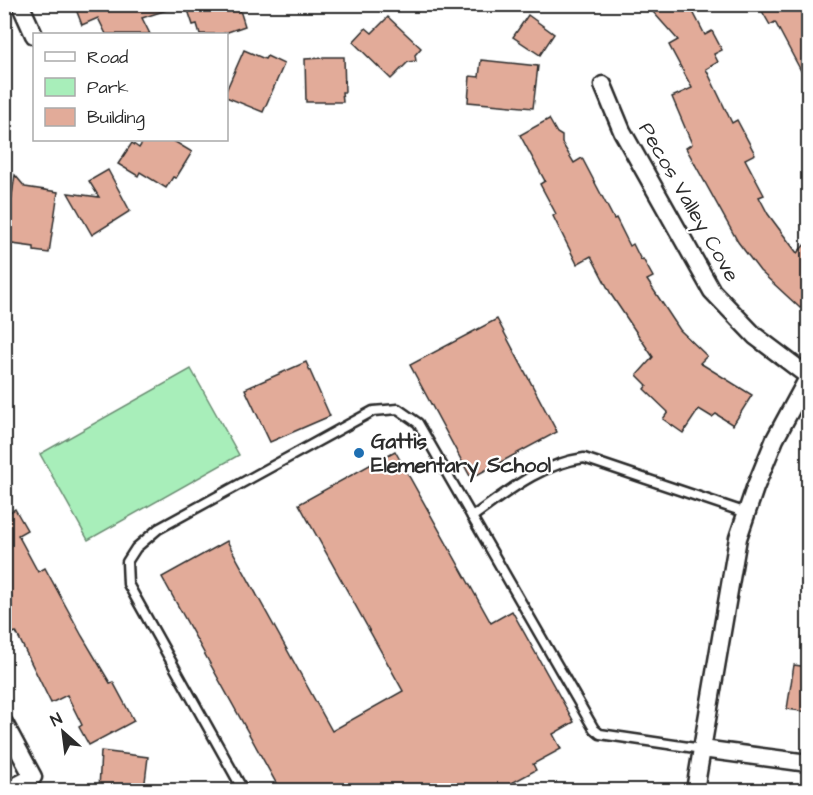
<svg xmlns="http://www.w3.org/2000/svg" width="813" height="795" viewBox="0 0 813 795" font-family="'Architects Daughter',sans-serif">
<rect width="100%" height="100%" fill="#fff"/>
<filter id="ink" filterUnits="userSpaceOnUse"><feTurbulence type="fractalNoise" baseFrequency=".0167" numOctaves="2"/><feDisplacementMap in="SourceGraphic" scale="12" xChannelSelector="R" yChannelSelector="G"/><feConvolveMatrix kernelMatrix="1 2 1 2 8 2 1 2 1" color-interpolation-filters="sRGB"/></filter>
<g filter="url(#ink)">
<polygon fill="#a8eeba" stroke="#6a8c72" stroke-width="1.5" points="191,369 239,455 88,540 40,454"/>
<g fill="#e2ab99" stroke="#2b2b2b" stroke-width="1.5">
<polygon points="74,4 173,4 173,8 142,18 150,34 106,34 98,18 82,25"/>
<polygon points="186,4 238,4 245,26 222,34 200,34 197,24 193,25"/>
<polygon points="646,4 689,4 705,35 712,31 722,50 714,54 718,62 706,69 732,123 737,120 755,154 745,159 764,195 759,197 768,214 797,253 808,241 808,299 800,308 760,271 738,242 686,148 692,144 672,97 692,88 669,45 678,40"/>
<polygon points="758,4 808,4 808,84 775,22 770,25"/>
<polygon points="528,15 554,34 540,55 513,37"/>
<polygon points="388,17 421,48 415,55 416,61 408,62 391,79 353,42 366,28 372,33"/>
<polygon points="244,50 265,59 267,56 284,64 263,112 226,97 226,91"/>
<polygon points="323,57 344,57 345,92 342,92 343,102 306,102 305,59 323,58"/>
<polygon points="481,60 538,66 533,108 468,102 470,76 479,77"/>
<polygon points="549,119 557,133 562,136 562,143 574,163 582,158 614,219 616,218 630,246 633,244 641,260 643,259 653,277 647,280 680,330 707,356 700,363 752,395 733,425 716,414 712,417 699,409 683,433 663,419 668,412 644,389 647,385 637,375 653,357 612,296 591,256 577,264 553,216 556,214 540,184 545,181 520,135"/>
<polygon points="144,140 172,140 192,152 176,178 173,177 166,188 140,172 138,176 118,164 132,143 139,148"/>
<polygon points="108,170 130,211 92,235 68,193 99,197 89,181"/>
<polygon points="15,175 25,187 58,192 49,253 34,251 34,247 5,243"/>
<polygon points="497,319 557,432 471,478 410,365"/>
<polygon points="306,362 330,416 270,442 245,389"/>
<polygon points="395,451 491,623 512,611 574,722 553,734 561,749 533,764 536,770 499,790 280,790 162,577 227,541 332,731 403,691 299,504"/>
<polygon points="15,509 27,530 18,535 38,572 45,568 82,636 110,683 113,682 134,721 89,745 79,727 82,725 67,695 51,703 16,632 13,633 4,617 4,510 7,514"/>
<polygon points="794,665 808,667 808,712 787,709"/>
<polygon points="101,751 148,757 144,790 104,790 99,789"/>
</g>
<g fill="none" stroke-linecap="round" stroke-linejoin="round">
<g stroke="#2b2b2b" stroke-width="13">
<g id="service">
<path d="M472,517C507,492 540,464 584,458L747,513"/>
<polyline points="243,790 128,584 127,562 136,548 158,529 373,411 398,409 418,423 594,729 600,734 702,749"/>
</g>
</g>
<g stroke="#2b2b2b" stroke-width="21">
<g id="minor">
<polyline points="20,4 34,35"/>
<polyline points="603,85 622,131 712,291 755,336 808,376"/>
<polyline points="4,723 33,777 8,790"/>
<polyline points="702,749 808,763"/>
<polyline points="695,790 738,538 755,488 775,439 808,378"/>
</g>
</g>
<use href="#service" stroke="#fff" stroke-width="8"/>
<use href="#minor" stroke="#fff" stroke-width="16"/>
</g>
</g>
<circle fill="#1f6fb2" stroke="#fff" stroke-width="2" cx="359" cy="453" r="6"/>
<g text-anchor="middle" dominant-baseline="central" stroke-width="4.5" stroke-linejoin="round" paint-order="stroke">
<g font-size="21" fill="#2b2b2b" stroke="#fff">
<text transform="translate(689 202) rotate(60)">Pecos Valley Cove</text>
</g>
<g font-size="21" font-weight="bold" fill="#2b2b2b" stroke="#fff" text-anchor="start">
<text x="371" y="441">Gattis<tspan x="371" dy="24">Elementary School</tspan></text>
</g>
</g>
<rect width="813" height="795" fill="none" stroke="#fff" stroke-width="24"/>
<rect x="12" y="12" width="789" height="771" fill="none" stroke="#2b2b2b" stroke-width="2" filter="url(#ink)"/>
<rect x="33" y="33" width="195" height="108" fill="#ffffff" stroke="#aaaaaa" stroke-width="1.5"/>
<rect x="45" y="52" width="30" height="9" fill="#ffffff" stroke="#aaaaaa" stroke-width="1.5"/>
<text x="87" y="63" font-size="18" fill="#2b2b2b">Road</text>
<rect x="45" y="78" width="30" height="18" fill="#a8eeba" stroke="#aaaaaa" stroke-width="1.5"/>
<text x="87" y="93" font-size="18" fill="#2b2b2b">Park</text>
<rect x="45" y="108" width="30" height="18" fill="#e2ab99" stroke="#aaaaaa" stroke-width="1.5"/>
<text x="87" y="123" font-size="18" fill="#2b2b2b">Building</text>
<g transform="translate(63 732) rotate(332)" stroke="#ffffff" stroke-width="4.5" paint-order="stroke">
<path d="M0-4.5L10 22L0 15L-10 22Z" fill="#2b2b2b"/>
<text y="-9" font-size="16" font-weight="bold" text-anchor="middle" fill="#2b2b2b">N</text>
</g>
</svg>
